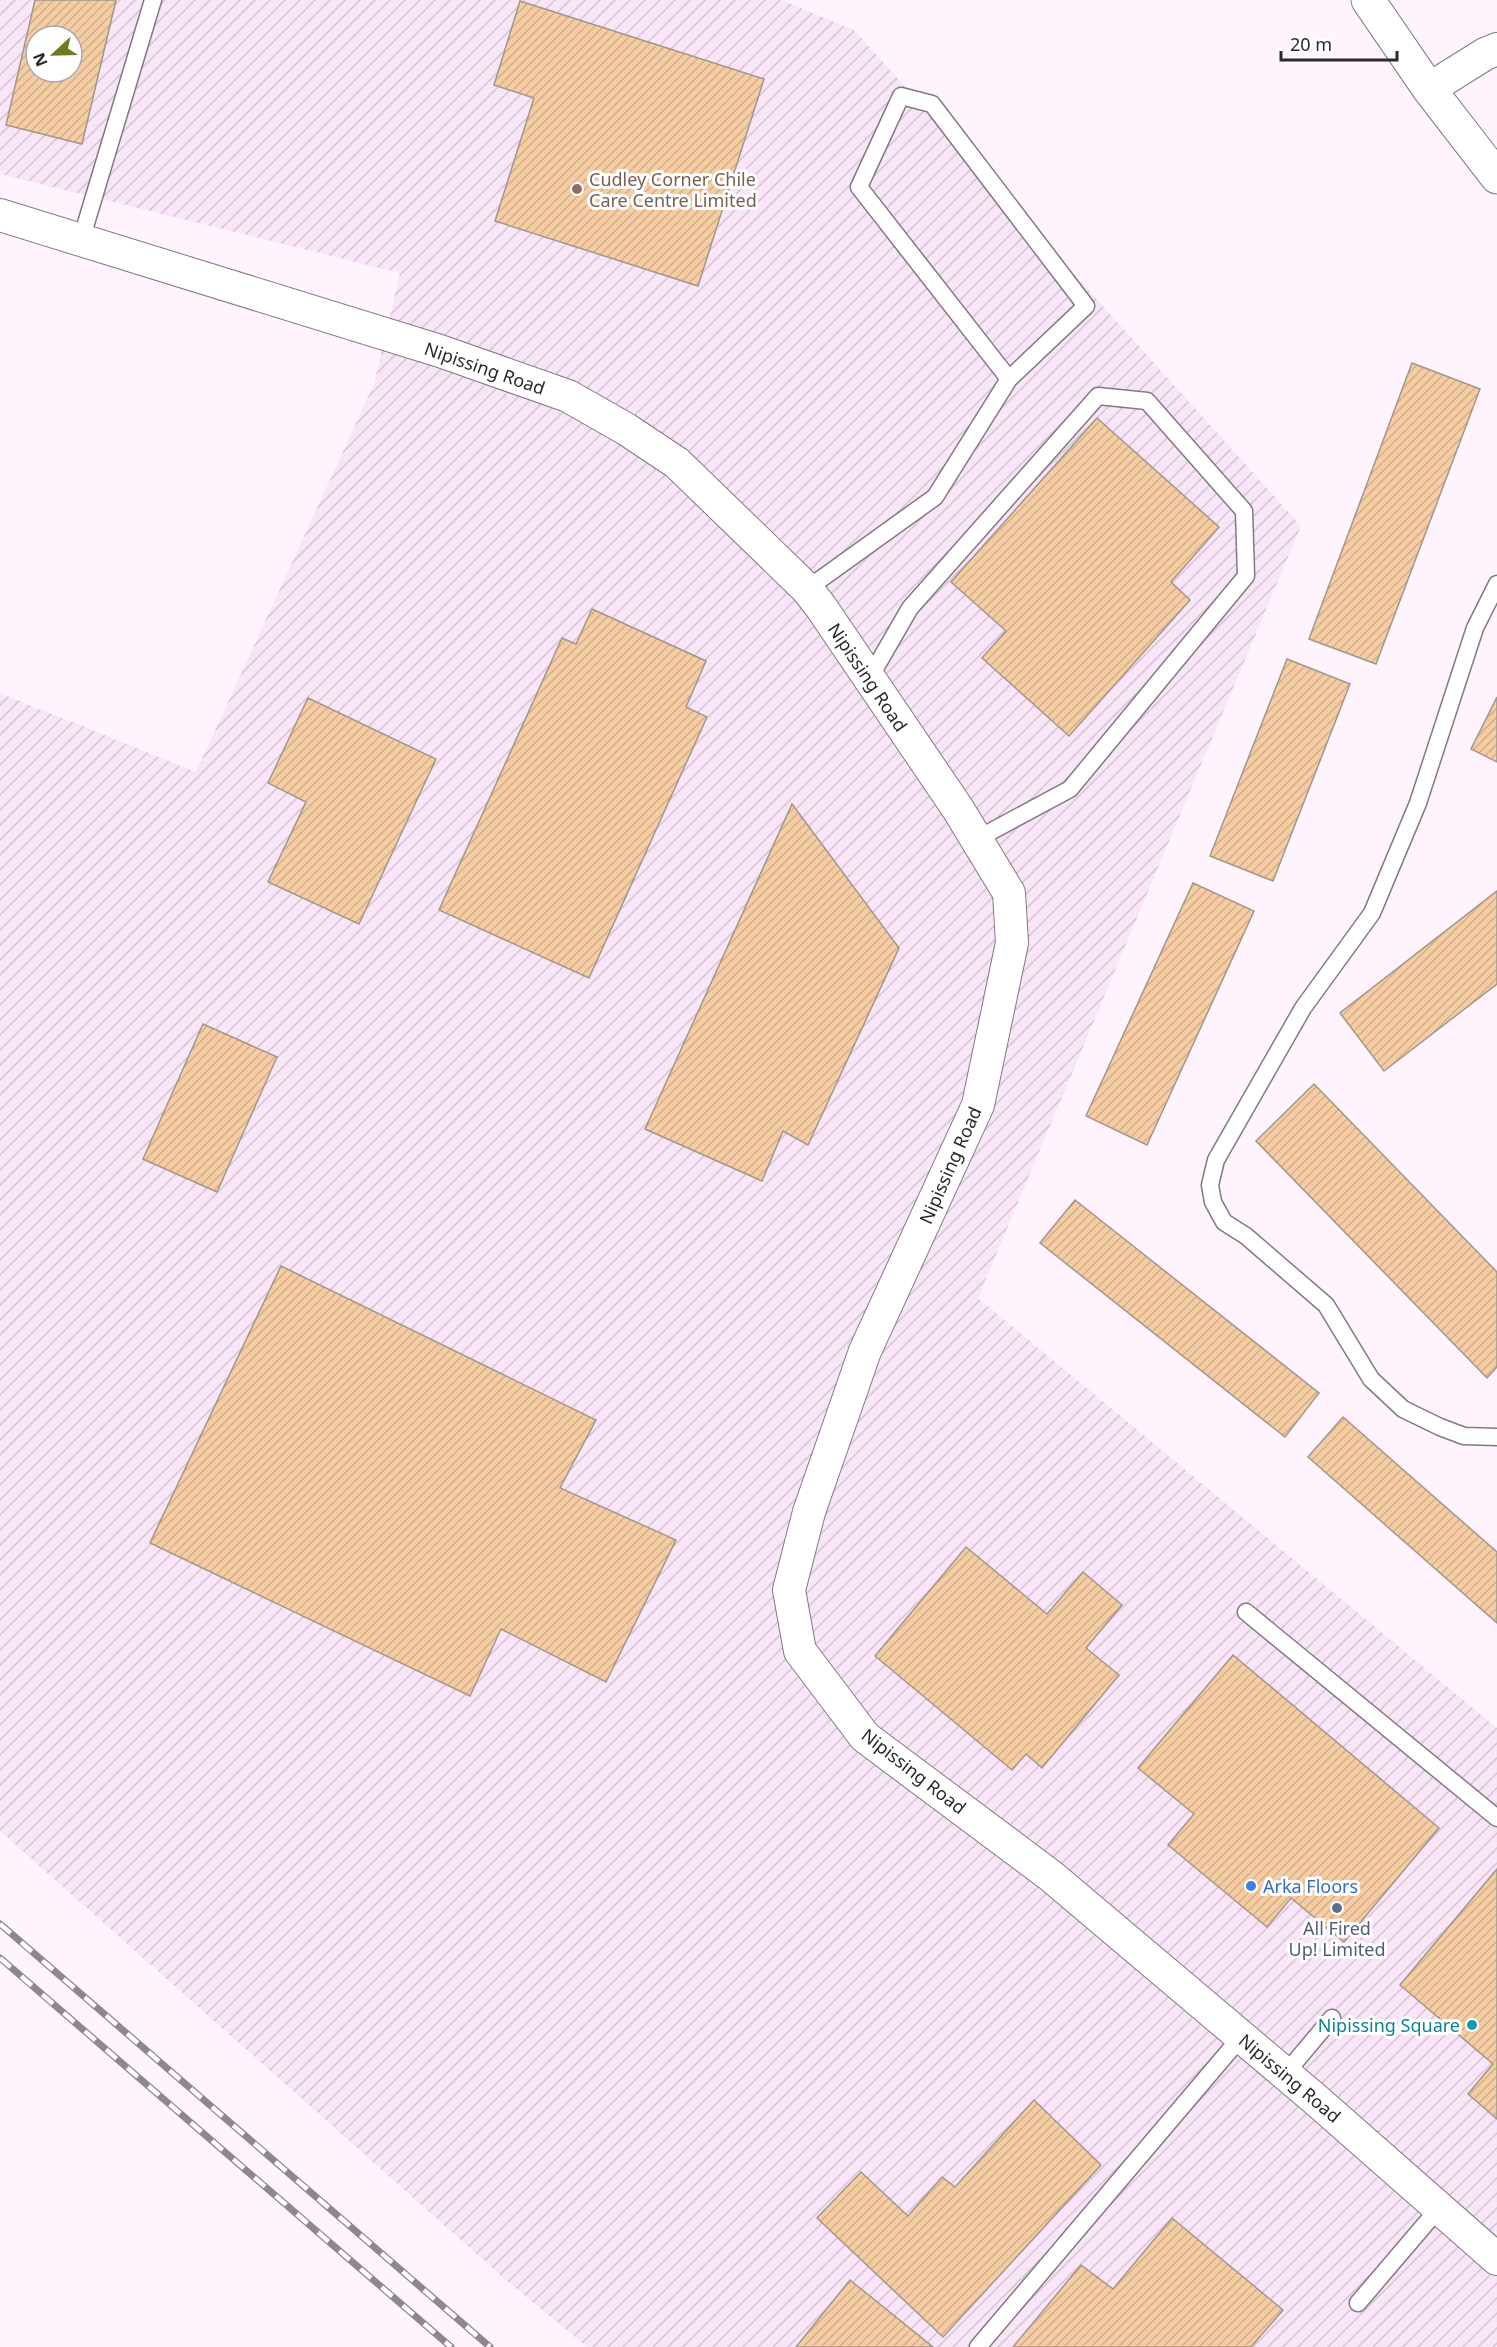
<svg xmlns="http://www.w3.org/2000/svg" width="1497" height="2347" viewBox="0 0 1497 2347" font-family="'Noto Sans',sans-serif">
<defs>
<pattern id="industrial-furrows" width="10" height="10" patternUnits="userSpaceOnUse" patternTransform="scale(1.5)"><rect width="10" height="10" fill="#f8e5f7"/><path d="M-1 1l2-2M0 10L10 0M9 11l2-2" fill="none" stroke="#d5c4d4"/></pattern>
<pattern id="building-hatch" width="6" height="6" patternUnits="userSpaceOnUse" patternTransform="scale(1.5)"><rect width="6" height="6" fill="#f6cda3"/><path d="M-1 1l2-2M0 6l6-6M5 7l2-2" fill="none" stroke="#d3b08c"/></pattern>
</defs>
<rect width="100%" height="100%" fill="#fff4fe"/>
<path fill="url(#industrial-furrows)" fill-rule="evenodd" d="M0,0H781L854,30L1301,526L978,1298L1497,1728V2347H587L507,2281L0,1831V693L196,772L374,384L400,273L0,174ZM36,36H72V72H36Z"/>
<g fill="url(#building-hatch)" stroke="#a2968b" stroke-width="1.5" fill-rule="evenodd">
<path d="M35,0H116L82,144L6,125ZM36,36H72V72H36Z"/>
<polygon points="520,1 764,79 698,286 495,221 534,98 494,85"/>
<polygon points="1412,363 1480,389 1376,664 1309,639"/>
<polygon points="1097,418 1219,527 1171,582 1190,600 1069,736 982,658 1006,631 951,582"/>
<polygon points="592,609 706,661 686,707 707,717 589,978 439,910 562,638 576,644"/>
<polygon points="1287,659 1350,684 1273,881 1210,856"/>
<polygon points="1497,697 1497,762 1471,749"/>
<polygon points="308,698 436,759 359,924 268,882 306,802 268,783"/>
<polygon points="792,804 899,948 808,1145 783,1131 762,1181 645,1129"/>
<polygon points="1193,883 1254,911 1147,1145 1086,1116"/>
<polygon points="1497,891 1497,984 1384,1071 1340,1013"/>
<polygon points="203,1024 277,1057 217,1192 143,1159"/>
<polygon points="1314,1084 1497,1272 1497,1367 1487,1378 1256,1141"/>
<polygon points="1075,1200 1319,1393 1285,1437 1040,1243"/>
<polygon points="281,1266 596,1420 560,1488 676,1540 606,1682 501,1629 470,1696 150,1543"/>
<polygon points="1343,1417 1497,1552 1497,1623 1308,1457"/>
<polygon points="966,1547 1047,1614 1083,1572 1122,1605 1086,1648 1119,1675 1042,1768 1026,1754 1012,1770 875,1656"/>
<polygon points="1233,1655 1439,1828 1344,1942 1291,1898 1267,1927 1168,1845 1194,1814 1138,1768"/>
<polygon points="1497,1869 1497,2119 1468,2094 1493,2064 1400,1985"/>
<polygon points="1034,2100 1101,2165 943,2337 817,2218 861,2172 908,2216 942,2177 955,2187"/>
<polygon points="1172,2218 1283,2310 1251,2347 1013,2347 1081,2265 1113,2289"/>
<polygon points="850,2280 933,2347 796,2347"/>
</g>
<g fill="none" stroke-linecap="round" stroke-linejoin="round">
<g stroke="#847883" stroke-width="19">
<g id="service">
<polyline points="81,240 153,0"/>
<polyline points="1497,584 1475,628 1418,803 1372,913 1303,1008 1216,1160 1210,1185 1213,1202 1224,1222 1246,1236 1326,1305 1371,1379 1403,1409 1440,1427 1464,1436 1497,1437"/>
<polyline points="807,589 935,497 1009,379 1086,306 932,104 901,96 859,187 1009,379"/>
<polyline points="869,679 910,608 1098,396 1147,401 1244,511 1246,576 1070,789 977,839"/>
<polyline points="1246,1612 1497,1818"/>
<polyline points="1285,2074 1332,2018"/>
<polyline points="1358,2303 1439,2208"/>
<polyline points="978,2347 1241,2037"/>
</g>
</g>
<g stroke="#847883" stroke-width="34">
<g id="minor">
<polyline points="1429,89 1485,54 1497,49"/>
<polyline points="0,215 440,351 568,396 626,429 677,463 807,589 821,607 958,809 1009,893 1012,943 978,1105 865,1351 809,1512 789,1590 800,1651 865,1737 1051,1876 1315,2099 1497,2259"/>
</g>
</g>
<g stroke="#847883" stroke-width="35">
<polyline id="tertiary" points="1368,0 1429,89 1497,177"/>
</g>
<use href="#service" stroke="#fff" stroke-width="16"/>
<use href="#minor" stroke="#fff" stroke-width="32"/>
<use href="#tertiary" stroke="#fff" stroke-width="33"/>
<g stroke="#8f878e" stroke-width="7">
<g id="rail">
<polyline points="0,1924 490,2347"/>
<polyline points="0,1958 451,2347"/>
</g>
</g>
<use href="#rail" stroke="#fff" stroke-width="4.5" stroke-dasharray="14" stroke-linecap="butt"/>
</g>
<circle fill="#8d6e63" stroke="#fff" stroke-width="2" cx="577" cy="189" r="6"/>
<circle fill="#3f7fe0" stroke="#fff" stroke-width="2" cx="1251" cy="1886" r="6"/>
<circle fill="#5c6f8a" stroke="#fff" stroke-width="2" cx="1337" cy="1908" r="6"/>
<circle fill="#0f9aa8" stroke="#fff" stroke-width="2" cx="1472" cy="2025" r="6"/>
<g text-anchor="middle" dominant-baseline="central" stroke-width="6" stroke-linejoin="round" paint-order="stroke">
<g font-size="18" fill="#785e54" stroke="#fff" text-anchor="start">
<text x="589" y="179">Cudley Corner Chile<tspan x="589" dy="21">Care Centre Limited</tspan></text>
</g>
<g font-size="18" fill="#2c282c" stroke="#fff">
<text transform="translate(485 368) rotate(19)">Nipissing Road</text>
<text transform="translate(868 677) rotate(56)">Nipissing Road</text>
<text transform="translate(950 1165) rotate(-66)">Nipissing Road</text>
<text transform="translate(914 1771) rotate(38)">Nipissing Road</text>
<text transform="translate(1290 2078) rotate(40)">Nipissing Road</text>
</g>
<g font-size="18" fill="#366cbe" stroke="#fff" text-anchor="start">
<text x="1263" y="1886">Arka Floors</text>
</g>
<g font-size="18" fill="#4e5e75" stroke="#fff">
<text x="1337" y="1928">All Fired<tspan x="1337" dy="21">Up! Limited</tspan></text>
</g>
<g font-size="18" fill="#0d838f" stroke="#fff" text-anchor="end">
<text x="1460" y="2025">Nipissing Square</text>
</g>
</g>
<g transform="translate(54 54) rotate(248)"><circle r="28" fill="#ffffff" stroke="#aba9ab" stroke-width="1.5"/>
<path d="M0-4.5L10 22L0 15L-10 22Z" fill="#747820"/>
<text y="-9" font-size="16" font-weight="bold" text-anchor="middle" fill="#2c282c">N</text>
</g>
<path d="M1281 51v9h116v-9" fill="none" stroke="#2c282c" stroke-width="3"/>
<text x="1290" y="51" font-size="18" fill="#2c282c" stroke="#ffffff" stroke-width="4.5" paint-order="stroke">20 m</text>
</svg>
